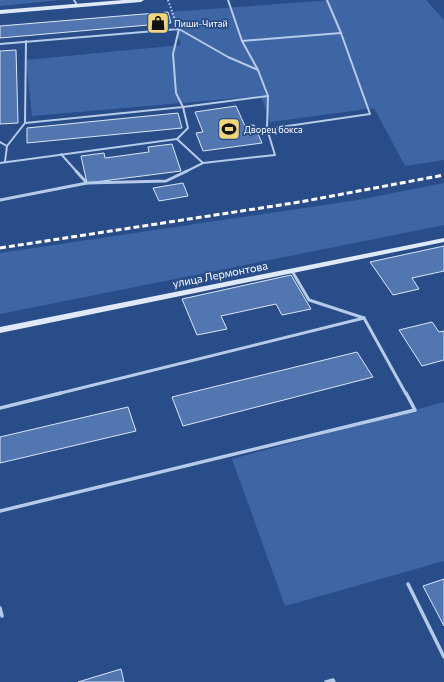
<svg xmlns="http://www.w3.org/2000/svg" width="444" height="682" viewBox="0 0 444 682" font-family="Commissioner,sans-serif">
<rect width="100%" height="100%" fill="#294d89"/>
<g fill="#3e66a5">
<polygon points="0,0 60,0 0,6"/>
<polygon points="332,0 426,0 444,20 444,160 405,166 374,108 270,122 261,96 32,116 26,60 181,45 170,12"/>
<polygon points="444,183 444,225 0,314 0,253 358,200"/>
<polygon points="444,402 444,561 285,606 232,459"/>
</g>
<g fill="#5277b0" stroke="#dae5f7">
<polygon points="168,12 171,23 0,38 0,26"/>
<polygon points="16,50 18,123 0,124 0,51"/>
<polygon points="236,106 245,126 254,125 262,143 203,151 196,133 203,132 195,112"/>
<polygon points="178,113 182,128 27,143 27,128"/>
<polygon points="172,144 181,171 87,183 81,156 104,153 105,158 149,152 148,147"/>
<polygon points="183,183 188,196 159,201 153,188"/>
<polygon points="444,246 444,271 412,278 419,289 393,295 370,262"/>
<polygon points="291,275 311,309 282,315 276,304 221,316 227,329 197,335 182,299"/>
<polygon points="432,322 439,332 444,331 444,360 422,366 399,330"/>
<polygon points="357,352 373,377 183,426 172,397"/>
<polygon points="128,407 136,431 0,463 0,437"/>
<polygon points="444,579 444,626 423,586"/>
<polygon points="121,669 124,682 78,682"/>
</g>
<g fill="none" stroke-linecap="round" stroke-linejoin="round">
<polyline stroke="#b6cae9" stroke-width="2" stroke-dasharray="1.5 2" stroke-linecap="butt" points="168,0 175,20"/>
<g stroke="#b6cae9" stroke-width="2">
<polyline points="74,0 77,5"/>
<polyline points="26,41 25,123 183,107 268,96"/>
<polyline points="242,41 341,33"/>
<polyline points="0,44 179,29 228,57 258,70"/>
<polyline points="267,129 370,114 341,33 327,0"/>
<polyline points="177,139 188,128 183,107 176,93 173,54 179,29"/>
<polyline points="0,142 7,146 5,162"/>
<polyline points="7,146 25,123"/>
<polyline points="61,154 77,172"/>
<polyline points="0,163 177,139 203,163 275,155 267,129 268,96 258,70 242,41 228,0"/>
<polyline points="185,172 203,163"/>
</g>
<g stroke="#b6cae9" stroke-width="3">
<polyline points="76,171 87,183"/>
<polyline points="0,200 87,183 166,181 187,171"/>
<polyline points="292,271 309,300 364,318 406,394"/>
<polyline points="57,394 364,318"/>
</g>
<g stroke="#b6cae9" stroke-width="3.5">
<polyline points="0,408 61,393"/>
<polyline points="0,511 415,410 406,393"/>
<polyline points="408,584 444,657"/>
<polyline points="0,608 2,616"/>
<polyline points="326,682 333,680 334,682"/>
</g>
<g fill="#e0e9f8" fill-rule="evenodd">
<polygon points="123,0 144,0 141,2 0,14 0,10"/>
<polygon points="444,238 444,242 0,333 0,327"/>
</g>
<polyline stroke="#fff" stroke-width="3" stroke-dasharray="6 3" stroke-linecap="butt" points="0,248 300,202 444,175"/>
</g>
<defs>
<g id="shop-square" transform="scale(1.15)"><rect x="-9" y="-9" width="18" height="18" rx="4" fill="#f0d57d" stroke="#294d89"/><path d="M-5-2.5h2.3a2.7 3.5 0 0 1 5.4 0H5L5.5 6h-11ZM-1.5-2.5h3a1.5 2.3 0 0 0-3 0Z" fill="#111"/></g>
<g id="stadium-square" transform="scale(1.15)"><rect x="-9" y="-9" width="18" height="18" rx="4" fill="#f0d57d" stroke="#294d89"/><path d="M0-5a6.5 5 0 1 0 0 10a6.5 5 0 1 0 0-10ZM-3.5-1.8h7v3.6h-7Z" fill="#111"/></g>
</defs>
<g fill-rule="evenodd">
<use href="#shop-square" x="158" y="23"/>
<use href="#stadium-square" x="229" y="129"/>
</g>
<g text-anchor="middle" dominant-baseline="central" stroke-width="3.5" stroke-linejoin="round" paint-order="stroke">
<g font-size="9" fill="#fff" stroke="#294d89" text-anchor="start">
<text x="174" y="23">Пиши-Читай</text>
<text x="244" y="129">Дворец бокса</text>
</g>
<g font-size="11" fill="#fff" stroke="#294d89">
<text transform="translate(220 274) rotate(-11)">улица Лермонтова</text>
</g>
</g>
</svg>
